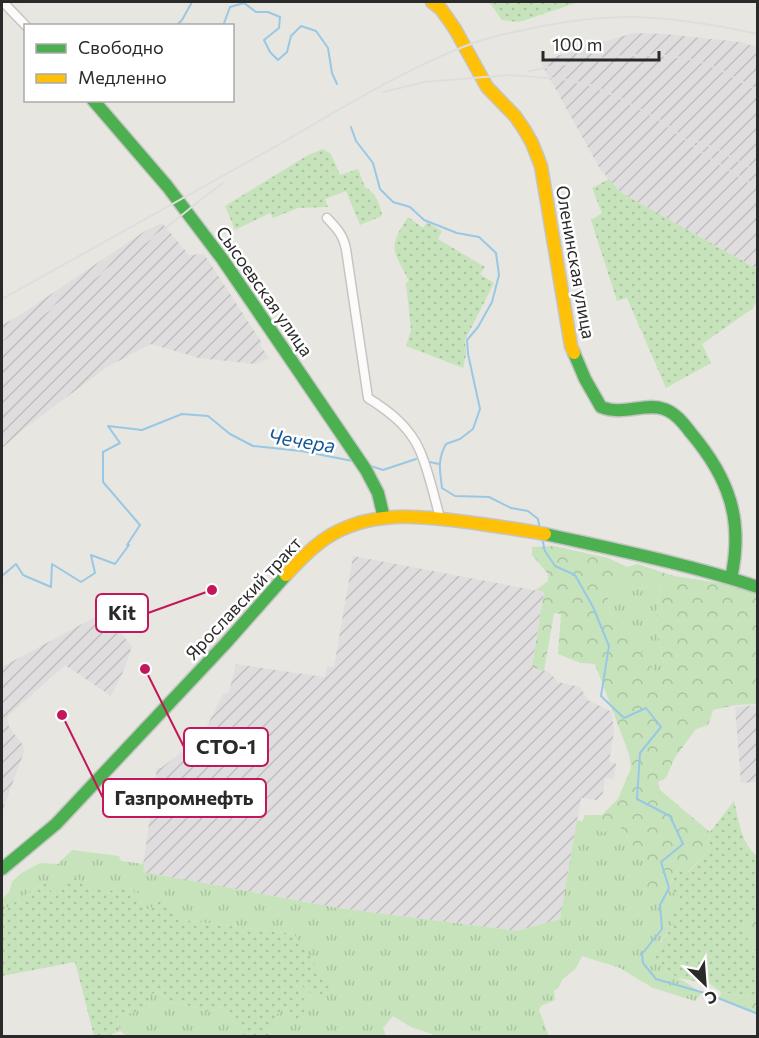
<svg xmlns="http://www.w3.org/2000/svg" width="759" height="1038" viewBox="0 0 759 1038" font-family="Commissioner,sans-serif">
<defs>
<pattern id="industrial-furrows" width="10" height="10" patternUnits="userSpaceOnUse" patternTransform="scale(1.5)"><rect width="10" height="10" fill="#e0dddf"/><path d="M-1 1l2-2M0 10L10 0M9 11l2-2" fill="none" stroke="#c0bec0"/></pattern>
<pattern id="grass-tufts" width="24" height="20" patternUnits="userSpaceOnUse" patternTransform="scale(1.5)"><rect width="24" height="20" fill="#c6e3bb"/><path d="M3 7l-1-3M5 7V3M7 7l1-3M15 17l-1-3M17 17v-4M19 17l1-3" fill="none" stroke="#aac3a1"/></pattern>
<pattern id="forest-crowns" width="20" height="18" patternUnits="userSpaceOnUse" patternTransform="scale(1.5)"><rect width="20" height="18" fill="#c6e3bb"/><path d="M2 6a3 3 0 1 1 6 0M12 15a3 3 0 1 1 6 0" fill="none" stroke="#aac3a1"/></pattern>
<pattern id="garden-dots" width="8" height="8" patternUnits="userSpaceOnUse" patternTransform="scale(1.5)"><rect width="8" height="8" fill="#c6e3bb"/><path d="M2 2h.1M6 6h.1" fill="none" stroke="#aac3a1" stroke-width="1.8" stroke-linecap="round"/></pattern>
</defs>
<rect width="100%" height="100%" fill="#e8e6e0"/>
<g fill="url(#industrial-furrows)">
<polygon points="633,33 665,34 740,42 757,47 757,269 620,192 600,169 540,61"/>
<polygon points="162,223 189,255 204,254 262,343 260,345 269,358 255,364 199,358 151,344 107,367 24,429 2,448 2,325 20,315 145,231"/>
<polygon points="353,556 544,592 532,667 549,672 558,682 580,687 588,700 612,712 614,731 609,762 616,763 614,779 605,778 603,793 597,800 581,798 560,919 517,931 338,908 142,872 157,768 161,768 202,736 223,694 229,692 236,664 325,677 327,666 334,667"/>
<polygon points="97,616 111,620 132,647 130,649 131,651 122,674 111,696 65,665 7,717 9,727 23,745 24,752 2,812 2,667"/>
<polygon points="757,705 757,782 741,783 735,707"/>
</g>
<g fill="url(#grass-tufts)">
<polygon points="618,583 644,589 650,583 660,585 656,625 665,669 654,672 622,621 610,613 607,592"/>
<path d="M577,820L595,825H619L645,863L660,905L669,888L682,900L673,926L662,940L658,948L666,970L702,993L695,1001L653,988L620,968L582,956L576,968L561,981L559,987L554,991L555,1000L541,1006L539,1010L549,1036H437L411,1027L393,1016L383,1028L386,1036H272L266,1027C279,1008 285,1007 307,1004L296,986L300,984L294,934L183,920L156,903L149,910L139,902V894L131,889L126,883L106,893L90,892L53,894L45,882L2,911V899L9,892L12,882L20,874L40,863L58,864L72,850L119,856L121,861L144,864L143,872L338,908L517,931L560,919Z"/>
<polygon points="158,991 171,1004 180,1003 210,1012 222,1006 244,1036 127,1036 120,1031 117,1017 151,1007 149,995"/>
</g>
<g fill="url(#forest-crowns)" fill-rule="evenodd">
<path d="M554,546L608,558L627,567L637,564L674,576L744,587L757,593V704L735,705L713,710L708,725L696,729L674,759L666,778L658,782L660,790L710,832L709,850L688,872L678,868L660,905L644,902L645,863L619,825L603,833L595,825L582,822L585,815H602L618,799L631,768L629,754L595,664L581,663L558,654L561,614L554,613L544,671L532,667L544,592L536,590L548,581V574L532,555V547ZM618,583L644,589L650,583L660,585L656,625L665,669L654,671L622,621L610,613L607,592Z"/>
<polygon points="757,907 757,953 742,930"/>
<polygon points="721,992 757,998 757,1014 719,999"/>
</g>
<g fill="url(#garden-dots)">
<polygon points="489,2 579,2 519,22 502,20"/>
<path d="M323,149L331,154L340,175L358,169L365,187C374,191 381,205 382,216L360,225L346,191L325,199L328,207L298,208L273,218L270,213L235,230L225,206L308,155Z"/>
<polygon points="609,179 620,192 757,269 757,302 752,309 702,344 711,363 666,388 627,298 617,301 591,220 602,213 592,188"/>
<path d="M408,217L423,228L427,222L442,231L438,239L485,267L480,274L494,283L465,340L466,355L463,368L406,346L411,330L406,283L409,281C393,249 387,249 408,217Z"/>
<path d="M734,801C739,820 741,844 757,856L758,907L756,908V918L747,923L742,930L757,953V998L721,992L710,984L678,978L666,970L650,954C660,947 665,936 673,926L671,914L682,901L669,888L678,868L689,872L709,850L710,832Z"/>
<polygon points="77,877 90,892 100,886 106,893 126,883 131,889 139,894 139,902 149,910 156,903 165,900 183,920 294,934 333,990 322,996 317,989 310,993 300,984 296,986 307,1004 304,1013 296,1020 287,1007 275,1015 277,1020 266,1027 272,1036 244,1036 222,1006 210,1012 180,1003 171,1004 158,991 150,995 151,1007 117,1017 120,1031 107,1036 94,1036 75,962 2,976 2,911 45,882 53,894"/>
</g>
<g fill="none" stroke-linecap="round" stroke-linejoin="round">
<g stroke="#98c8e6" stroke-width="2">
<polyline points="176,26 182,20 192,2"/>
<polyline points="223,26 230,7 244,3 256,12 268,12 280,17 279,28 264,40 270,52 278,60 287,52 291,36 301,26 316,31 328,48 332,73 337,84"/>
<path d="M351,127L356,141L373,163L380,189L393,202L410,207L424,220L457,233L479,237L496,253L499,275L492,302L478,327L467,340L468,354L480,409L473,429L460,439L446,444C437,460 440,471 442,488L455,496L489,497L511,508L528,511L538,519L540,530"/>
<polyline points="430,462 439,464"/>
<polyline points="371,466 383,470 416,459"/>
<polyline points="542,538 545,551 555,566 575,575 593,607 609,646 601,696 624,718 646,708 661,727 640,753 637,799 670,816 683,844 661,862 669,888 660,905 662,929 642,954 643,963 656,979 708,994 758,1014"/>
<polyline points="2,576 16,564 23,575 51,587 52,564 81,582 95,573 91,555 115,564 129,545 127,545 140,525 103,482 103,452 120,443 108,426 142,430 182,414 208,416 230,434 253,446 301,451 353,461"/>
</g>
<g stroke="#c5c5c5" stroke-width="11">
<g id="street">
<polyline points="3,2 26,26"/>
<path d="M327,218C337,229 343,234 346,249L368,398C389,411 410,427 420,451C429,472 434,496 440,518"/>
</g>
</g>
<g stroke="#c5c5c5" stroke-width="15">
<g id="fast">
<polyline points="93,100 167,186 223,260 366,470 378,493 384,518"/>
<path d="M574,353L585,379L601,407C623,416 646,402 664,409C676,413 684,424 691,433C729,478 744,520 731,578"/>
<path d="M545,534C617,550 688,564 758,587"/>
<polyline points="2,869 56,824 225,644 286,575"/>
</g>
</g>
<g stroke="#c5c5c5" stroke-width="15">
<g id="slow">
<polyline points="432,2 441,9 455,29 487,87 515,116 524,129 532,143 541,166 571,346 574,353"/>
<path d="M286,575C299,561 314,545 331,535C377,508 431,517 481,524C502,527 524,530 545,534"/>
</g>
</g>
<use href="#street" stroke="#fcfbfa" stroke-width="8"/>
<use href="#fast" stroke="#4caf50" stroke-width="12"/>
<use href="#slow" stroke="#ffc107" stroke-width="12"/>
<g stroke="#dedede" stroke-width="2">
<path d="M529,71C584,60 649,46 704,63C724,70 740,81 758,91"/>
<polyline points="383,92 425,82 509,75 562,79 590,85 618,97 663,122 705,155 758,188"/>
<polyline points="691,139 717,149 758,172"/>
<path d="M2,299C91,249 181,199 271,149C334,113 395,74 463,47C482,39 503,34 524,30C559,22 596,17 632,17C674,18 717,25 758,34"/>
<polyline points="2,343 166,228 199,201 223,183"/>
</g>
</g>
<g text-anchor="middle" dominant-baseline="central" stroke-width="5" stroke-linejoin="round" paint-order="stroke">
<g font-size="18" fill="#2a2a2a" stroke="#fff">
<text transform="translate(576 262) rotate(80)">Оленинская улица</text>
<text transform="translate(265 291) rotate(55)">Сысоевская улица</text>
<text transform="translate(243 598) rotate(-47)">Ярославский тракт</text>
</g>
<g font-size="20" font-style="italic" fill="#145895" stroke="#fff">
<text transform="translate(302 440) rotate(9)">Чечера</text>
</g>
</g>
<path fill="none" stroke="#c2185b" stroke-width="2" d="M212 590L148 613M145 669L184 747M62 715L103 798"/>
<g fill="#c2185b" stroke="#fff" stroke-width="2">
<circle cx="212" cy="590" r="6"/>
<circle cx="145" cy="669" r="6"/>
<circle cx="62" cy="715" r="6"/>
</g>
<g fill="#fff" stroke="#c2185b" stroke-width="2">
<rect x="96" y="594" width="52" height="38" rx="6"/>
<rect x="184" y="728" width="84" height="38" rx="6"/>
<rect x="103" y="779" width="163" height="38" rx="6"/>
</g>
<g font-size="20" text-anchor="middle" font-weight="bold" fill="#2a2a2a">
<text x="122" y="620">Kit</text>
<text x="226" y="754">СТО-1</text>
<text x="184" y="805">Газпромнефть</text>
</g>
<rect width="759" height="1038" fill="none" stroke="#2a2a2a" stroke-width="6"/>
<rect x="24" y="24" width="210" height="78" fill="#ffffff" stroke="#aaaaaa" stroke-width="1.5"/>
<rect x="36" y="44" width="30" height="9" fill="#4caf50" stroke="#aaaaaa" stroke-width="1.5"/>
<text x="78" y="54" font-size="18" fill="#2a2a2a">Свободно</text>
<rect x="36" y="74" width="30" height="9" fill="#ffc107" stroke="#aaaaaa" stroke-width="1.5"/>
<text x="78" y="84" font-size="18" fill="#2a2a2a">Медленно</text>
<g transform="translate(705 984) rotate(155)" stroke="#ffffff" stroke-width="4.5" paint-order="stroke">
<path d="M0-4.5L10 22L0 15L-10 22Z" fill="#2a2a2a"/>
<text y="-9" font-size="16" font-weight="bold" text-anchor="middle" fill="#2a2a2a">С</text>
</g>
<path d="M543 51v9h116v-9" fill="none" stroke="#2a2a2a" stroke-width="3"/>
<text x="552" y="51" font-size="18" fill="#2a2a2a" stroke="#ffffff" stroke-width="4.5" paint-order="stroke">100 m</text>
</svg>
